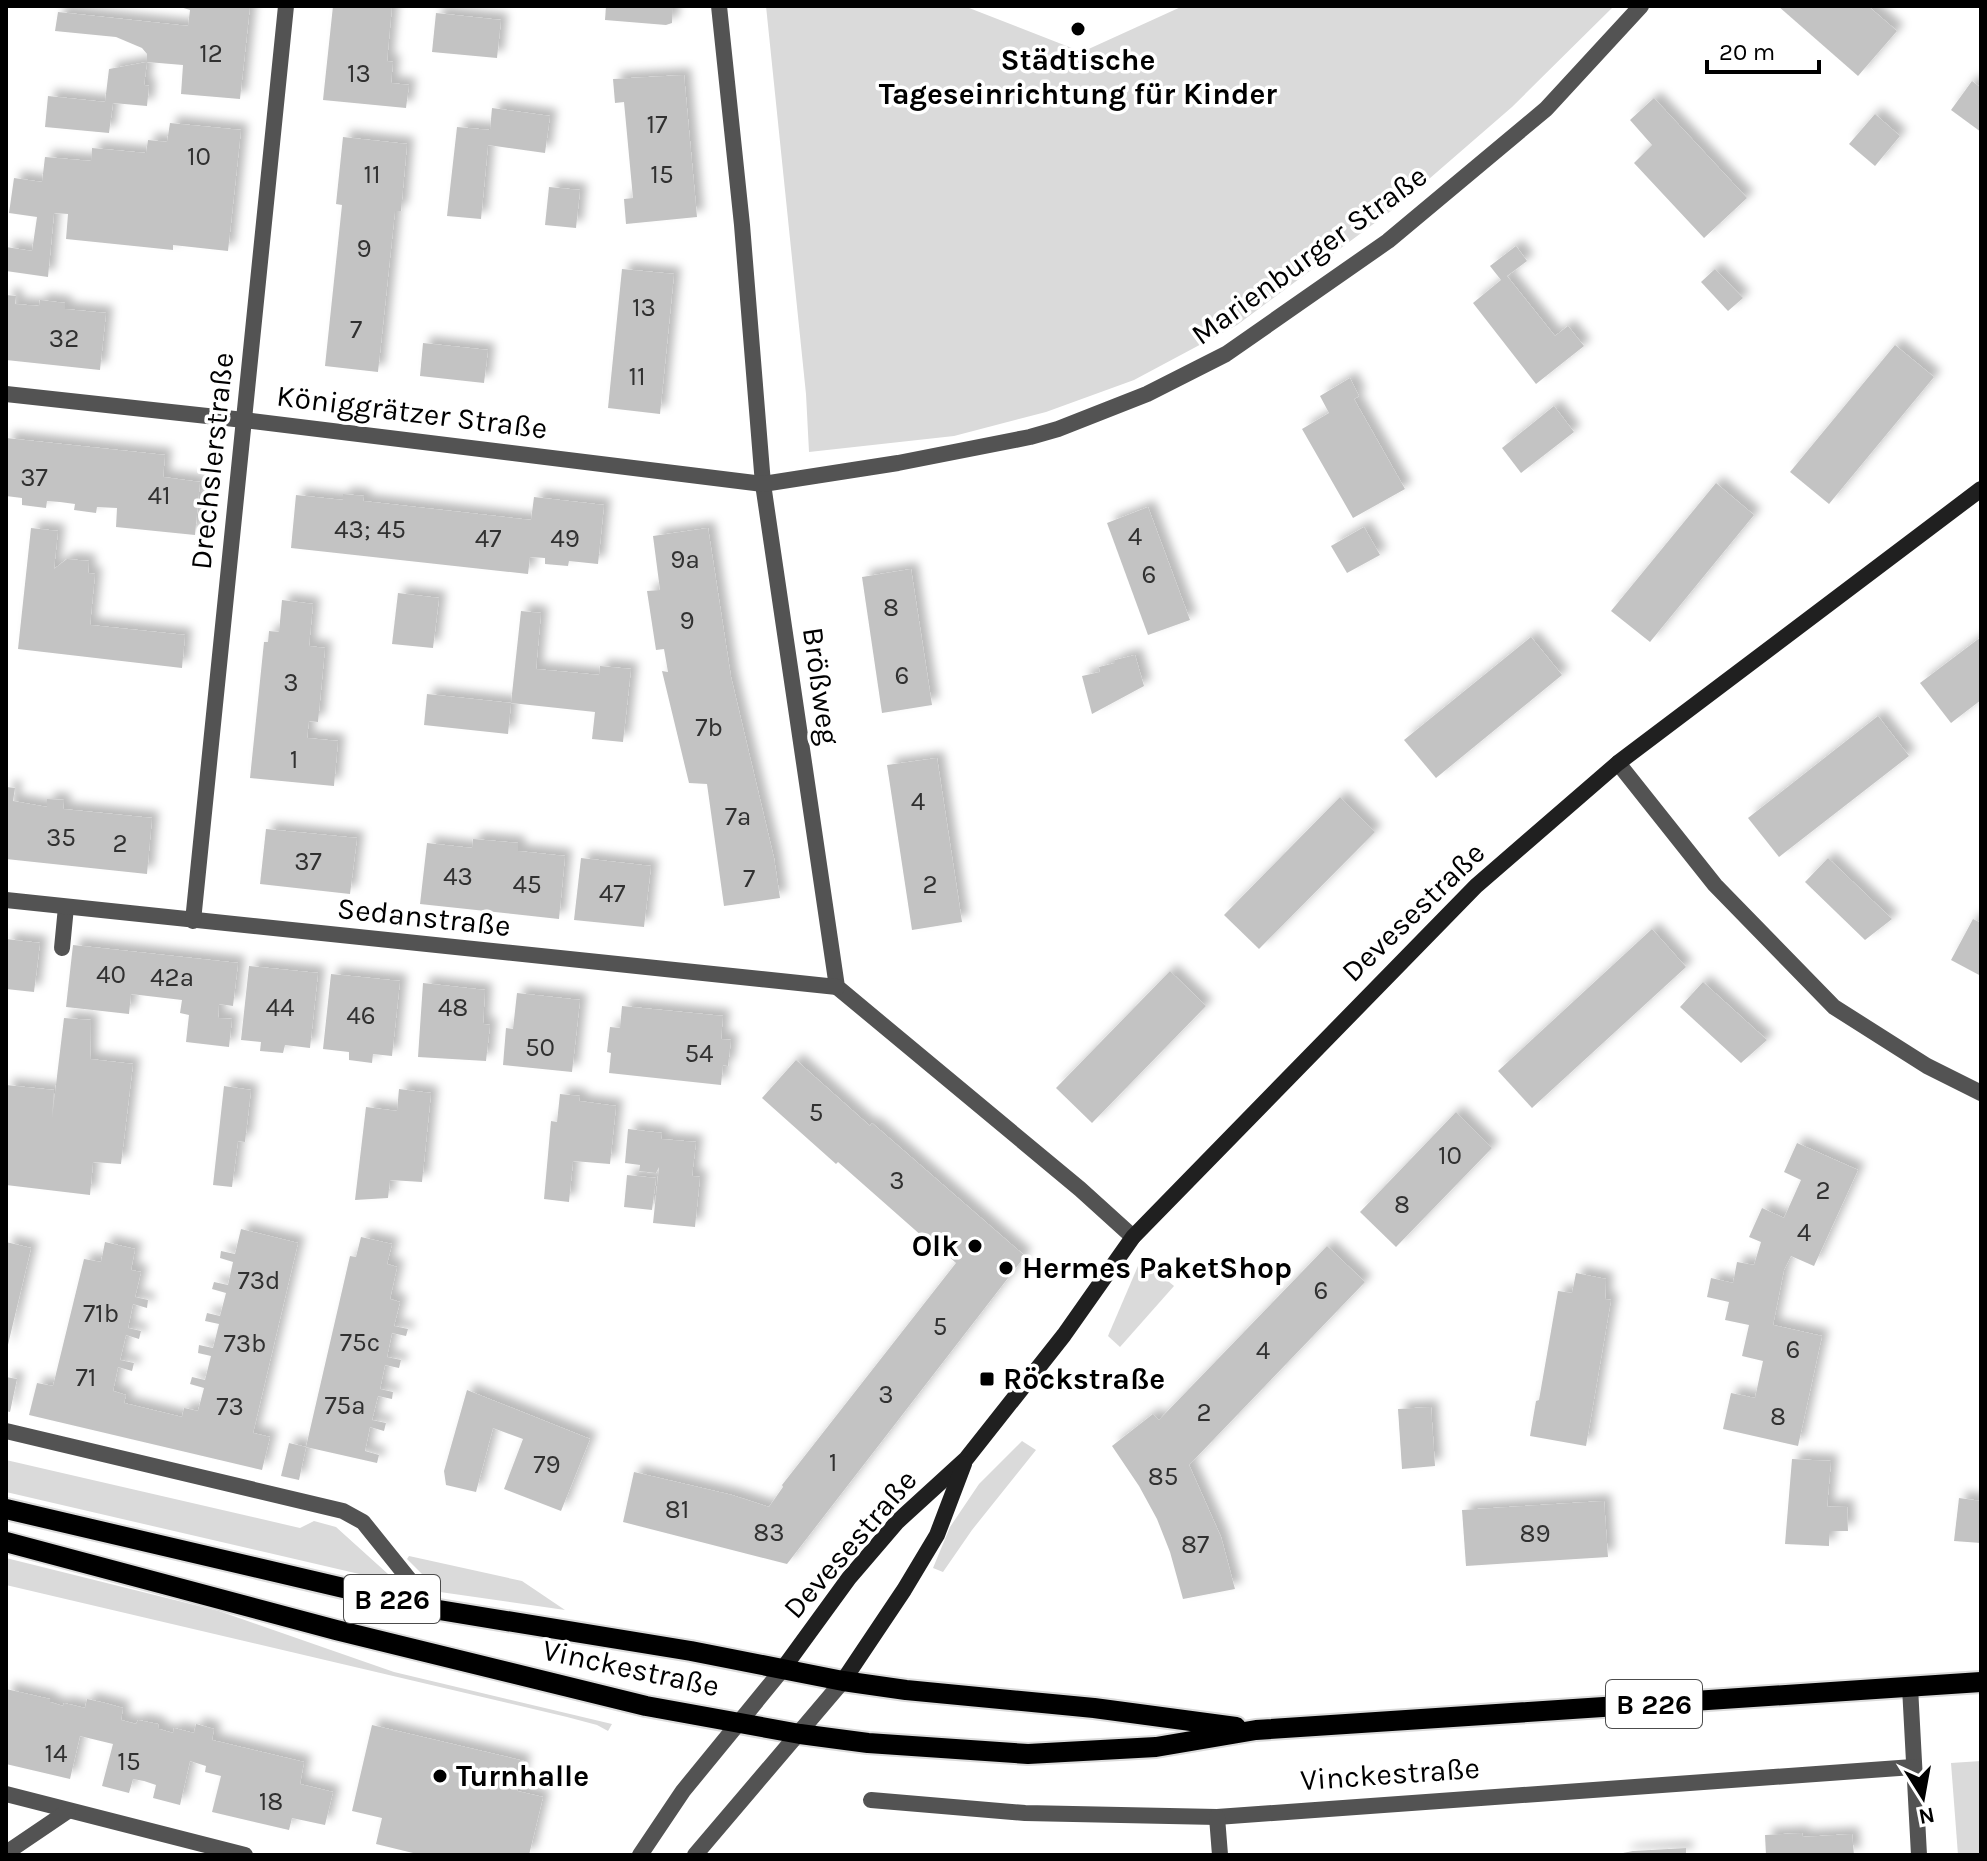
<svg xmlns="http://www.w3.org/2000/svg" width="1987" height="1861" viewBox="0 0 1987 1861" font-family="Karla,sans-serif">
<defs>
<filter id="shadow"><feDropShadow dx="7" dy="-7" stdDeviation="4" flood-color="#0004"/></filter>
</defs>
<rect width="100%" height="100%" fill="#fff"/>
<g fill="#dadada">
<polygon points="766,6 964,6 1082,52 1183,6 1614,6 1512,107 1399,205 1237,325 1134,380 1046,412 954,436 809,452 806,394"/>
<polygon points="1141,1259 1174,1286 1120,1347 1108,1336"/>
<polygon points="1022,1441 1036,1450 972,1530 943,1572 933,1568 950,1527 979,1484"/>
<polygon points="6,1460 300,1528 314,1521 336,1527 398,1583 6,1492"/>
<polygon points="409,1556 522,1581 565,1610 440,1592 407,1559"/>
<polygon points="6,1558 219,1611 394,1672 612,1724 608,1731 597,1725 567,1717 6,1585"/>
<polygon points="1981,1761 1981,1855 1958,1855 1951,1763"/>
</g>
<g fill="#c3c3c3" filter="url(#shadow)">
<polygon points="177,6 250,6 240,99 181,94 183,65 147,62 147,54 142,48 116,37 55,31 58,12 188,26 190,10"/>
<polygon points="333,6 392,6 387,61 393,62 391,83 409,85 406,108 323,100"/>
<polygon points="606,6 667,6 673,8 672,23 666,25 605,20"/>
<polygon points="1778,6 1868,6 1897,31 1858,76"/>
<polygon points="436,13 501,20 497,58 432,52"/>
<polygon points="147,62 144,85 149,86 147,106 113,103 109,133 45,127 48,96 105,102 109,69"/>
<polygon points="684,75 697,217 626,224 624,199 633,198 624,102 615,103 613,79"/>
<polygon points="1972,81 1981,88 1981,132 1951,110"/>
<polygon points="1654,98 1747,198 1704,238 1634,163 1652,145 1630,120"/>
<polygon points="492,108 550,116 545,153 488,145 481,219 447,216 457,127 490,130"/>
<polygon points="1875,114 1900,136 1875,166 1849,144"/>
<polygon points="170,123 241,130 228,251 173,245 173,250 66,239 68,214 54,213 48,277 6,271 6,247 32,251 37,217 9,213 14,178 42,182 45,157 91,161 92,148 146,153 148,140 167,142"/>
<polygon points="343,137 407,144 401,211 395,211 378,372 325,366 342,205 336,204"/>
<polygon points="549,187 580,190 576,228 545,225"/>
<polygon points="1516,246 1527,261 1507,276 1555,336 1568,326 1584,346 1536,384 1473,303 1501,280 1490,266"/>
<polygon points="622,269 674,274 660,414 608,408"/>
<polygon points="1715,269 1743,298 1728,311 1701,282"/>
<polygon points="6,295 16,296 15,304 39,306 40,300 65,303 65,309 106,313 100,370 6,360"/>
<polygon points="423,343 488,350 484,383 420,376"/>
<polygon points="1895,345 1934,377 1829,504 1790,472"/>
<polygon points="1350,378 1359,396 1354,399 1405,489 1353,518 1302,429 1329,413 1320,396"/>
<polygon points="1554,406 1574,432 1521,473 1502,448"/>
<polygon points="6,438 165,455 163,477 200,482 195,535 116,527 117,508 97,507 96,513 74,510 75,504 60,502 47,501 46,508 22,505 22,498 6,496"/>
<polygon points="1716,483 1754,515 1650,642 1611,611"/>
<polygon points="343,494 364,496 363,501 531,520 534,497 604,505 598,564 569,561 568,566 545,564 545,558 530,557 528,574 291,548 296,495 343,500"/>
<polygon points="1148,507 1190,620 1148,635 1107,523"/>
<polygon points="1364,527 1380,555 1347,573 1331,546"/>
<polygon points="31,528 58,531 54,569 67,559 89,561 88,573 95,574 90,625 185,635 182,668 18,649"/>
<polygon points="708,528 731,677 774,858 780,898 724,906 707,784 689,783 662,671 668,672 664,649 656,650 647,591 660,590 653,536"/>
<polygon points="911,569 932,705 882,713 862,577"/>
<polygon points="398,593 439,598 433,648 392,644"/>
<polygon points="282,600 313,604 309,646 325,648 318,722 309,721 307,738 338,741 334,786 250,778 264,642 268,642 269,631 279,632"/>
<polygon points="521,611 541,613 536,669 599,675 600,666 631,669 623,742 592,739 595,712 511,703"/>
<polygon points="1531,637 1562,675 1436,778 1404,740"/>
<polygon points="1981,637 1981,700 1951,723 1920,683"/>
<polygon points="1135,655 1144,686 1092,714 1082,676 1100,672 1099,667 1115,663 1115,660"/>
<polygon points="427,694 511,703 508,734 424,725"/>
<polygon points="1878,716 1909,756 1779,857 1748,818"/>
<polygon points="937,758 962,922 912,930 887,765"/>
<polygon points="6,787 15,788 13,801 47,807 47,799 64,800 63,809 152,818 147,874 6,859"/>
<polygon points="1340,797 1375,832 1259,949 1224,915"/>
<polygon points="266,829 357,838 350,894 260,884"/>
<polygon points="473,839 518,843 518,851 565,856 559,919 420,904 427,843 472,848"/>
<polygon points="581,858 651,866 644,927 574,920"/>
<polygon points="1828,858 1892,919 1865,940 1805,882"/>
<polygon points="1973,919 1981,923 1981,976 1951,960"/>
<polygon points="1652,929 1686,967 1532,1108 1498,1071"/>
<polygon points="6,939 40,943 34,992 6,989"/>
<polygon points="73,945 238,963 233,1006 219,1004 218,1018 232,1019 229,1047 186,1042 189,1015 180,1013 182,1000 131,994 129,1014 66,1007"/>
<polygon points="249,966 318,973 310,1048 285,1045 283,1053 260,1051 261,1042 241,1040"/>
<polygon points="1170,971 1206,1006 1092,1123 1056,1088"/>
<polygon points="331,974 400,981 392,1056 373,1054 372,1063 349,1060 349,1052 323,1049"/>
<polygon points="1703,982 1767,1040 1741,1063 1680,1007"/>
<polygon points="423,983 485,990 483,1024 490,1025 486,1061 418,1057"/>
<polygon points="517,993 580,1000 572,1072 503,1065 506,1028 513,1029"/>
<polygon points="622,1006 723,1016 721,1039 731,1040 728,1066 723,1065 721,1085 609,1073 611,1053 607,1052 610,1027 620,1028"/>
<polygon points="64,1018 91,1020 90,1059 133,1064 121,1164 93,1162 90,1195 6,1185 6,1085 54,1090 52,1118"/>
<polygon points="796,1060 870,1126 872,1123 1025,1256 787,1564 623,1522 634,1472 732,1495 769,1507 783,1487 782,1485 956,1263 925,1235 923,1237 838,1162 836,1164 762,1098"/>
<polygon points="224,1086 251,1090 245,1142 238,1141 232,1187 213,1185"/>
<polygon points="399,1089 431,1093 422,1182 390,1180 388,1198 355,1200 366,1107 397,1111"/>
<polygon points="560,1094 580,1096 579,1101 616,1106 610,1164 573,1161 569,1202 544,1199 551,1121 557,1122"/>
<polygon points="1456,1112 1492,1148 1396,1247 1360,1212"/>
<polygon points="628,1129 662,1133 661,1139 696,1142 692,1176 700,1177 695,1227 653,1223 659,1167 656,1173 639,1171 640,1165 625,1163"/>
<polygon points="1797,1143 1858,1170 1814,1266 1791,1256 1784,1270 1773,1325 1822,1336 1798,1446 1723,1429 1731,1393 1755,1398 1763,1361 1742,1356 1749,1325 1725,1320 1729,1302 1707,1297 1711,1278 1733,1283 1737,1262 1754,1265 1761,1242 1749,1237 1762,1208 1784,1218 1801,1180 1784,1172"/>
<polygon points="627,1175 656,1178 652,1210 624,1207"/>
<polygon points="241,1229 298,1243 253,1433 270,1437 262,1470 29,1415 37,1383 53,1386 84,1259 101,1262 105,1242 135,1249 131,1270 141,1272 135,1297 148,1300 147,1308 133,1304 128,1328 141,1331 139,1339 126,1335 120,1360 134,1363 132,1371 118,1367 113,1391 126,1395 124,1403 182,1417 184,1408 198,1411 204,1388 190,1384 192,1377 205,1380 211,1356 198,1353 199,1345 213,1348 219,1324 205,1321 207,1313 220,1316 226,1293 212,1289 214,1282 228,1285 233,1262 220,1258 221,1251 235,1254"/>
<polygon points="361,1237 392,1244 387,1264 397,1267 390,1299 400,1302 394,1326 408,1329 406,1336 392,1333 387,1357 401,1360 399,1368 385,1365 380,1389 393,1392 392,1399 378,1396 372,1420 386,1423 384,1431 370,1427 365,1451 379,1455 377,1463 306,1447 299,1480 281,1476 289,1443 306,1447 350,1256 356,1257"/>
<polygon points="6,1242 31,1248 7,1349 6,1349"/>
<polygon points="1327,1246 1365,1282 1189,1465 1221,1537 1235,1589 1183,1599 1170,1552 1157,1519 1139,1486 1112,1446 1153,1414 1159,1420"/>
<polygon points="1576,1273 1606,1279 1605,1299 1611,1300 1586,1446 1530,1436 1536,1401 1539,1400 1558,1291 1572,1293"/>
<polygon points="6,1377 17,1379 10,1412 6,1411"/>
<polygon points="467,1390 590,1439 561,1511 504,1489 523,1439 493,1428 476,1492 446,1485 444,1471"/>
<polygon points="1431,1407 1435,1466 1402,1469 1398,1409"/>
<polygon points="1792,1459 1831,1461 1827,1507 1847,1506 1848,1531 1829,1531 1829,1546 1785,1544"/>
<polygon points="1959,1498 1981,1501 1981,1543 1954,1541"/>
<polygon points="1604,1501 1608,1557 1466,1566 1462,1510"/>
<polygon points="6,1689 50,1699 50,1702 63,1706 64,1703 85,1708 87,1699 105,1703 123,1708 121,1720 136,1724 138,1720 158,1724 159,1729 173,1733 174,1728 194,1733 196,1724 214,1729 212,1740 304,1762 300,1784 333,1792 325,1825 292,1818 289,1830 212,1812 221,1776 205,1772 206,1766 190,1761 180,1805 153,1798 156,1785 144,1781 133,1779 129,1793 102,1786 113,1744 80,1736 70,1779 6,1764"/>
<polygon points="372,1725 524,1761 517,1791 543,1797 529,1855 413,1855 413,1853 376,1844 382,1818 352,1811"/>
<polygon points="1802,1833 1803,1837 1852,1834 1854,1855 1766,1855 1765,1835"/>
<polygon points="1686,1848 1686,1855 1623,1855 1623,1853 1633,1851"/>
</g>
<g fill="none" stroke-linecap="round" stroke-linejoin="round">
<g stroke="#dbdbdb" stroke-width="24">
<g id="primary">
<polyline points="6,1509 433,1609 691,1651 843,1681 906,1690 1094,1708 1236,1727"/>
<polyline points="6,1542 336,1630 646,1706 800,1734 868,1743 1028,1754 1156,1747 1256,1730 1981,1682"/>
</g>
</g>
<polyline stroke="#535353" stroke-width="16" points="62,948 66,907"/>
<g stroke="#535353" stroke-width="16">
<polyline points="719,6 742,225 763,484 837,987 1080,1189 1133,1237"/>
<polyline points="6,394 244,420 763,484 898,463 1030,437 1058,429 1147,394 1226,354 1388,241 1546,109 1641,6"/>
<polyline points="1618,763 1715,885 1834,1007 1927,1066 1981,1093"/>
<polyline points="6,900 837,987"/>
<polyline points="193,921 286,6"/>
<polyline points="6,1431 343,1511 363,1522 433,1609"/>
<polyline points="1910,1687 1919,1855"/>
<polyline points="6,1794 245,1855"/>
<polyline points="871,1800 1025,1813 1217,1817 1913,1767"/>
<polyline points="1217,1817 1220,1855"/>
<polyline points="6,1853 68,1811"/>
<polyline points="640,1855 683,1791 782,1670"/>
<polyline points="695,1855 843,1681"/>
</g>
<g stroke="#202020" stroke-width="16">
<polyline points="782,1670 849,1578 897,1522 966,1459 1064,1335 1133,1237 1476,886 1618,763 1981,489"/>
<polyline points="843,1681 904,1590 937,1535 964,1464"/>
</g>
<use href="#primary" stroke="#000" stroke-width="20"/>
</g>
<g fill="#000" stroke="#fff" stroke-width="3">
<circle cx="1078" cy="29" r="8"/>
<circle cx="975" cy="1246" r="8"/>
<circle cx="1006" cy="1268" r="8"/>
<rect x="979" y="1371" width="16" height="16" rx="4"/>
<circle cx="440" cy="1776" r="8"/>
</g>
<g text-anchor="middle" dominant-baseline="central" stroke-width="7" stroke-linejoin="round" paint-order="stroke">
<g font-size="26" fill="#313131">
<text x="211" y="53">12</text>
<text x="359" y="73">13</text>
<text x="657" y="124">17</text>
<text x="199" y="156">10</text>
<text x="372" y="174">11</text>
<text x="662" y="174">15</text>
<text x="364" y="248">9</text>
<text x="644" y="307">13</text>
<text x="356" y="329">7</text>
<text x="64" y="338">32</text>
<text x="637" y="376">11</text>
<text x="34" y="477">37</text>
<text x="159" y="495">41</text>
<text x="370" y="529">43; 45</text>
<text x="1135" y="536">4</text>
<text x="488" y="538">47</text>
<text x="565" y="538">49</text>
<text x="685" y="559">9a</text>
<text x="1149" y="574">6</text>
<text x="891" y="607">8</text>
<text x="687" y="620">9</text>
<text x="902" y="675">6</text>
<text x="291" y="682">3</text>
<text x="709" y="727">7b</text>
<text x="294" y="759">1</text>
<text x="918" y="801">4</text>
<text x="738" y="816">7a</text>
<text x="61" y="837">35</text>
<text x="120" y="843">2</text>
<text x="308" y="861">37</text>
<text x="458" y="876">43</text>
<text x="749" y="878">7</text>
<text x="527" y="884">45</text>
<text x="930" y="884">2</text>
<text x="612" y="893">47</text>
<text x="111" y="974">40</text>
<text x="172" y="977">42a</text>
<text x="280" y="1007">44</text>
<text x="453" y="1007">48</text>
<text x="361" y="1015">46</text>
<text x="540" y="1047">50</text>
<text x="699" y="1053">54</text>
<text x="816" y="1112">5</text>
<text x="1450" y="1155">10</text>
<text x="897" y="1180">3</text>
<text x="1823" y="1190">2</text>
<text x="1402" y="1204">8</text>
<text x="1804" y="1232">4</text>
<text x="259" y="1280">73d</text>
<text x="1321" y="1290">6</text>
<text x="101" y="1313">71b</text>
<text x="940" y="1326">5</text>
<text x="360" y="1342">75c</text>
<text x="245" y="1343">73b</text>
<text x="1793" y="1349">6</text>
<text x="1263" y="1350">4</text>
<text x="86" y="1377">71</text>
<text x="886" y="1394">3</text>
<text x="345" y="1405">75a</text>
<text x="230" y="1406">73</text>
<text x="1204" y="1412">2</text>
<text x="1778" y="1416">8</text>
<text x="833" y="1462">1</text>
<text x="547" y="1464">79</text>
<text x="1163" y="1476">85</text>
<text x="677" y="1509">81</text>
<text x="769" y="1532">83</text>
<text x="1535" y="1533">89</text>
<text x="1195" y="1544">87</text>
<text x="56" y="1753">14</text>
<text x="129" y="1761">15</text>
<text x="271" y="1801">18</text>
</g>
<g fill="#fff" stroke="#4c4c4c" stroke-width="2">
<rect x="344" y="1575" width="96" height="48" rx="6"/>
<rect x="1606" y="1680" width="96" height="48" rx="6"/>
</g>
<g font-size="28" font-weight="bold" fill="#000">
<text x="392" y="1599">B 226</text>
<text x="1654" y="1704">B 226</text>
</g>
<g font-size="30" font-weight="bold" fill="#000" stroke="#fff" text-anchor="start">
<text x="1078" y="60" text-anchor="middle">Städtische<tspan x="1078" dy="34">Tageseinrichtung für Kinder</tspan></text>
<text x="959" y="1246" text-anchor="end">Olk</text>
<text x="1022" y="1268">Hermes PaketShop</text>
<text x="1003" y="1379">Röckstraße</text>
<text x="456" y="1776">Turnhalle</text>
</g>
<g font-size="30" fill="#000" stroke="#fff">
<text transform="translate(1309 255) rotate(-36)">Marienburger Straße</text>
<text transform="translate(412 412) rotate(7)">Königgrätzer Straße</text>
<text transform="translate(212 461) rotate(-84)">Drechslerstraße</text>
<text transform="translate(821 686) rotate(82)">Brößweg</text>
<text transform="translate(1413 912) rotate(-44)">Devesestraße</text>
<text transform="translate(424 917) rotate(6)">Sedanstraße</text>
<text transform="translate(850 1544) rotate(-49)">Devesestraße</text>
<text transform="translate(631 1668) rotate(12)">Vinckestraße</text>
<text transform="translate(1390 1774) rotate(-4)">Vinckestraße</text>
</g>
</g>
<rect width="1987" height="1861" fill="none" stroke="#000000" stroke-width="16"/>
<g transform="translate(1923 1797) rotate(169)" stroke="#ffffff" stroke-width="6" paint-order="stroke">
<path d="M0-6L14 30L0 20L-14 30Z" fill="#000000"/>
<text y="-12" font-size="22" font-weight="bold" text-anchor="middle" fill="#000000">N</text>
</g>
<path d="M1707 60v12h112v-12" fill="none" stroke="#000000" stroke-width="4"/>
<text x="1719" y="60" font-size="24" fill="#000000" stroke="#ffffff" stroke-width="6" paint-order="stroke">20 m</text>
</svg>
